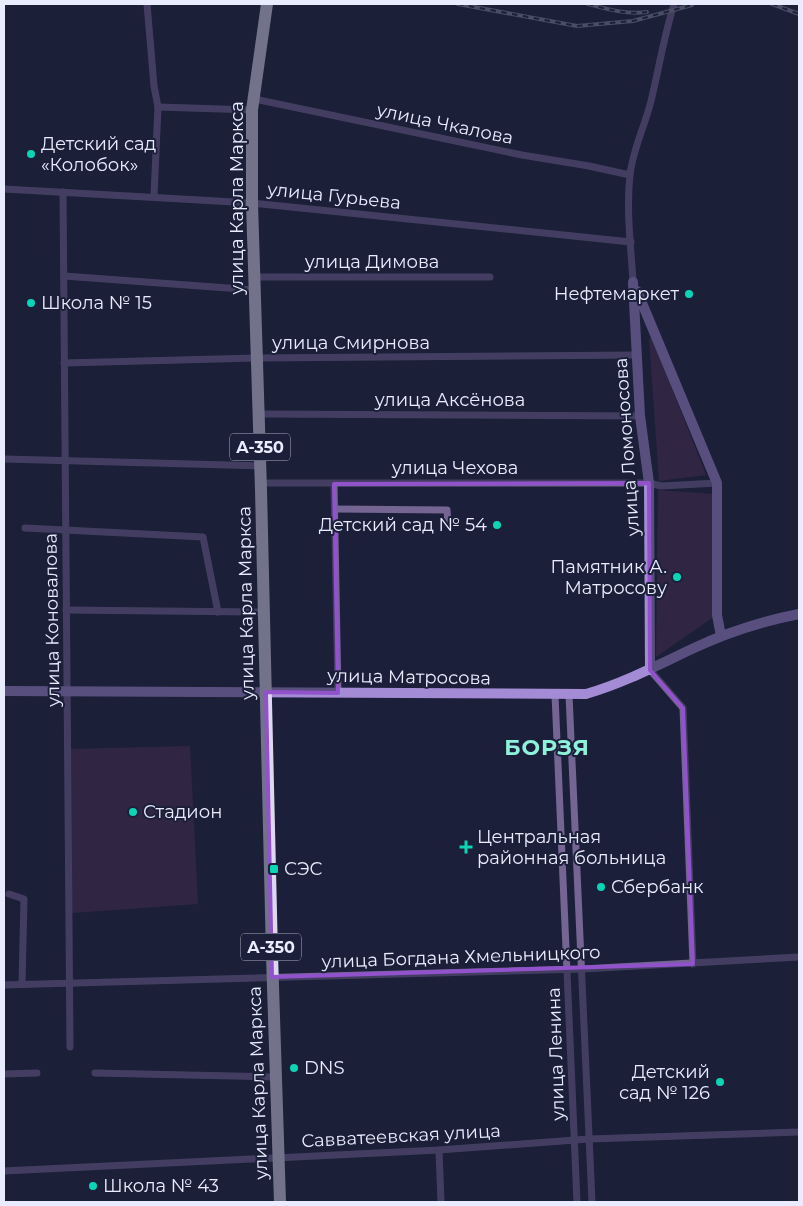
<svg xmlns="http://www.w3.org/2000/svg" width="803" height="1206" viewBox="0 0 803 1206" font-family="Montserrat,sans-serif">
<rect width="100%" height="100%" fill="#1c1f39"/>
<g fill="#4a2e51">
<polygon points="649,338 652,338 706,475 659,481"/>
<polygon points="658,490 714,494 712,618 656,657"/>
<polygon points="190,746 198,904 72,913 71,749"/>
</g>
<g fill="none" stroke-linecap="round" stroke-linejoin="round">
<g stroke="#746593" stroke-width="7">
<polyline points="147,4 154,86 158,107 154,196"/>
<polyline points="254,99 522,155 589,166 630,175"/>
<polyline points="158,107 252,110"/>
<polyline points="4,189 252,203 631,242"/>
<polyline points="63,192 70,1047"/>
<polyline points="64,276 255,290"/>
<polyline points="255,277 490,277"/>
<path d="M633,282C631,247 626,210 630,175C633,148 645,126 651,101C659,68 664,36 674,4"/>
<polyline points="64,363 257,358 637,355"/>
<polyline points="259,414 640,416"/>
<polyline points="4,459 261,466"/>
<polyline points="261,483 649,483 661,486 717,483"/>
<polyline points="334,484 338,693"/>
<polyline points="335,509 447,510 448,524"/>
<polyline points="25,528 203,537 218,612"/>
<polyline points="66,610 264,612"/>
<polyline points="650,670 683,708 693,964"/>
<polyline points="555,695 577,1202"/>
<polyline points="569,695 592,1202"/>
<polyline points="9,894 24,899 22,984"/>
<polyline points="4,985 582,969 799,957"/>
<polyline points="95,1073 275,1077"/>
<polyline points="4,1074 37,1073"/>
<polyline points="439,1150 441,1202"/>
<polyline points="4,1171 439,1150 589,1139 799,1132"/>
</g>
<g stroke="#a38bd5" stroke-width="10">
<polyline points="633,282 640,416 649,483 650,670"/>
<polyline points="637,291 717,483 717,615 721,636"/>
<path d="M4,691L586,694C624,683 658,665 694,648C728,632 763,621 799,614"/>
</g>
<polyline stroke="#ded8ef" stroke-width="12" points="267,4 252,110 252,203 261,490 272,955 280,1202"/>
<g stroke="#81859b" stroke-width="4">
<g id="rail">
<polyline points="458,4 577,26 633,21 692,5"/>
<path d="M588,4C607,9 627,15 647,12"/>
<polyline points="772,4 799,14"/>
</g>
</g>
<use href="#rail" stroke="#1c1f39" stroke-width="2" stroke-dasharray="5.5" stroke-linecap="butt"/>
</g>
<path d="M0 0H803V1206H0ZM649,483L650,670L683,708L693,964L272,977L266,692L338,693L334,484Z" fill="#1c1f39" fill-opacity=".55" fill-rule="evenodd"/>
<path fill="none" stroke="#9152cc" stroke-width="4" stroke-linejoin="round" d="M649,483L650,670L683,708L693,964L272,977L266,692L338,693L334,484Z"/>
<g fill="#0bd5b5" stroke="#1c1f39" stroke-width="2">
<circle cx="31" cy="154" r="5"/>
<circle cx="689" cy="294" r="5"/>
<circle cx="31" cy="303" r="5"/>
<circle cx="497" cy="525" r="5"/>
<circle cx="677" cy="577" r="5"/>
<circle cx="133" cy="812" r="5"/>
<path d="M463.5 839.5h5v5h5v5h-5v5h-5v-5h-5v-5h5z"/>
<rect x="269" y="864" width="10" height="10" rx="2.5"/>
<circle cx="601" cy="887" r="5"/>
<circle cx="294" cy="1068" r="5"/>
<circle cx="720" cy="1082" r="5"/>
<circle cx="93" cy="1186" r="5"/>
</g>
<g text-anchor="middle" dominant-baseline="central" stroke-width="4" stroke-linejoin="round" paint-order="stroke">
<g fill="#1c1f39" stroke="#abaec3" stroke-width="1">
<rect x="230" y="433.5" width="60" height="27" rx="4"/>
<rect x="241" y="933.5" width="60" height="27" rx="4"/>
</g>
<g font-size="16" font-weight="bold" fill="#e8ecfe">
<text x="260" y="447">А-350</text>
<text x="271" y="947">А-350</text>
</g>
<g font-size="18" fill="#e8ecfe" stroke="#1c1f39">
<text transform="translate(445 124) rotate(12)">улица Чкалова</text>
<text transform="translate(334 196) rotate(6)">улица Гурьева</text>
<text transform="translate(237 198) rotate(-90)">улица Карла Маркса</text>
<text x="372" y="262">улица Димова</text>
<text x="351" y="343">улица Смирнова</text>
<text x="450" y="400">улица Аксёнова</text>
<text transform="translate(627 447) rotate(-94)">улица Ломоносова</text>
<text x="455" y="468">улица Чехова</text>
<text transform="translate(246 603) rotate(-91)">улица Карла Маркса</text>
<text transform="translate(52 620) rotate(-91)">улица Коновалова</text>
<text transform="translate(409 677) rotate(1)">улица Матросова</text>
<text transform="translate(461 957) rotate(-2)">улица Богдана Хмельницкого</text>
<text transform="translate(556 1054) rotate(-92)">улица Ленина</text>
<text transform="translate(258 1083) rotate(-92)">улица Карла Маркса</text>
<text transform="translate(401 1136) rotate(-3)">Савватеевская улица</text>
</g>
<g font-size="18" fill="#e8ecfe" stroke="#1c1f39" text-anchor="start">
<text x="41" y="144">Детский сад<tspan x="41" dy="21">«Колобок»</tspan></text>
<text x="679" y="294" text-anchor="end">Нефтемаркет</text>
<text x="41" y="303">Школа № 15</text>
<text x="487" y="525" text-anchor="end">Детский сад № 54</text>
<text x="667" y="567" text-anchor="end">Памятник А.<tspan x="667" dy="21">Матросову</tspan></text>
<text x="143" y="812">Стадион</text>
<text x="477" y="837">Центральная<tspan x="477" dy="21">районная больница</tspan></text>
<text x="284" y="869">СЭС</text>
<text x="611" y="887">Сбербанк</text>
<text x="304" y="1068">DNS</text>
<text x="710" y="1072" text-anchor="end">Детский<tspan x="710" dy="21">сад № 126</tspan></text>
<text x="103" y="1186">Школа № 43</text>
</g>
<g font-size="22" font-weight="bold" letter-spacing="1" fill="#8ef1d9" stroke="#1c1f39">
<text x="547" y="747">БОРЗЯ</text>
</g>
</g>
<rect width="803" height="1206" fill="none" stroke="#e8ecfe" stroke-width="10"/>
</svg>
